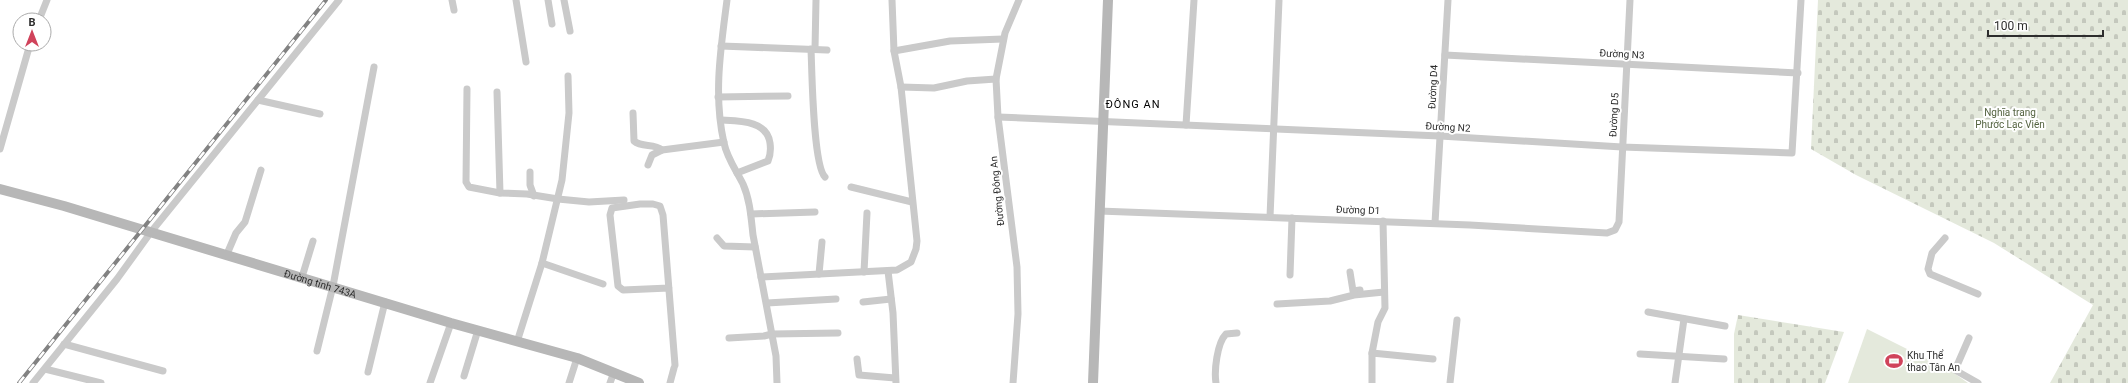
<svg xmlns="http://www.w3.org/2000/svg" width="2128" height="383" viewBox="0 0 2128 383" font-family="Roboto,sans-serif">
<defs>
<pattern id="cemetery-stones" width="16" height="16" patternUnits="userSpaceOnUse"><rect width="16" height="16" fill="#e4e9dc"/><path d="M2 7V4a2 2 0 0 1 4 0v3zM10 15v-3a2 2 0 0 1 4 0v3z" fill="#c4c8bd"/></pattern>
</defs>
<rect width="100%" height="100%" fill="#fff"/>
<polygon fill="#e4e9dc" points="1867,329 1951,371 1968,383 1848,383"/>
<g fill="url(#cemetery-stones)">
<polygon points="1818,0 2128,0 2128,383 2050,383 2093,305 1994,243 1856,175 1811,149"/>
<polygon points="1738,315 1844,332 1825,383 1734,383 1734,334"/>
</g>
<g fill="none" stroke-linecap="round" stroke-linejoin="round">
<g stroke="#cacaca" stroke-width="7">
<polyline points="452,0 454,10"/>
<polyline points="516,0 526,62"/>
<polyline points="548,0 552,24"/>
<polyline points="564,0 570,31"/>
<path d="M727,0C721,47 713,95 724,143C727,158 736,170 743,184C750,200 751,217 753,235L776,356L777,383"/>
<polyline points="39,20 47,0"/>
<polyline points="721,46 827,50"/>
<path d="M811,49C812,71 813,165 825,177"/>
<polyline points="815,49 816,0"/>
<polyline points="894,51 950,41 1003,39"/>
<polyline points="1445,55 1798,73"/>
<polyline points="901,87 934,88 967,81 996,79"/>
<polyline points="467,89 466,182 469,187 500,193 527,194 558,199 589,202 624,200"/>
<polyline points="497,92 500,193"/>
<polyline points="718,97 788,96"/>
<polyline points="258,100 320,114"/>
<path d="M633,113L634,141C642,148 654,143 662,150"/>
<polyline points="998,117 1440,136 1622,147 1792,153 1801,0"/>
<path d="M721,120C738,121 767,120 770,143C771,150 771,154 768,161L737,173"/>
<polyline points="1186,125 1194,0"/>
<polyline points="0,149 30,44"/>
<polyline points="648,165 652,155 662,150 724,142"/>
<polyline points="530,172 530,185 534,196"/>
<polyline points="851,187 912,202"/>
<polyline points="1099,211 1470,225 1607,233 1615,230 1619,222 1630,0"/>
<polyline points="751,214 815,212"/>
<polyline points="1270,217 1279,0"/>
<polyline points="1435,223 1448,0"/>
<polyline points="717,238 724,246 755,247"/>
<polyline points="1945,238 1932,253 1928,269 1930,274 1978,294"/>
<polyline points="227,254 236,233 245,222 261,170"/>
<polyline points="542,263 603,284"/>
<polyline points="888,271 893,313 896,383"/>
<polyline points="864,272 867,213"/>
<polyline points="1350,272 1353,291 1360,290"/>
<polyline points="819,274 822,242"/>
<polyline points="1290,275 1292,218"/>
<polyline points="302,277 313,241"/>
<polyline points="761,277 897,270 911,262 916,249 917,241 901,87 894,51 892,0"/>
<polyline points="669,288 623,290 618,286 610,215 612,208 640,204 653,204 660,206 663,215 675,365"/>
<polyline points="863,302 891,299"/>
<polyline points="767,303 836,299"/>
<polyline points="1277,304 1330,301 1354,295 1384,292"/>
<polyline points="1648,312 1725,326"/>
<polyline points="729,338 764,336 772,334 838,333"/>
<polyline points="1969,338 1955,370 1978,383"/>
<polyline points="517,342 542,263 562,180 569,113 568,76"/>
<polyline points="64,344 163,371"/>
<polyline points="317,351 333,286 374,67"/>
<polyline points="1372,353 1378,322 1385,308 1383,221"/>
<polyline points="1640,354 1724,359"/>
<polyline points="857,359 859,375 895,378"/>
<polyline points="45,369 101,383"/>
<polyline points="368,372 385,302"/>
<polyline points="464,376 478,330"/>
<polyline points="33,383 117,279 151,232 339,0"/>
<polyline points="430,383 451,323"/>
<polyline points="569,383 577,358"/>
<polyline points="610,383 614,372"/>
<polyline points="670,383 674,368"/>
<polyline points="1013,383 1018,314 1017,267 998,117 996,79 1005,33 1019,0"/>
<path d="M1216,383C1214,371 1217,343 1226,334L1237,333"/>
<polyline points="1372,383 1372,353 1433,359"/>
<polyline points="1450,383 1457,320"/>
<polyline points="1675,383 1684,319"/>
</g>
<g stroke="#b7b7b7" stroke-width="10">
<path id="s1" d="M0,189L64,206L451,323L577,358L639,383"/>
<polyline points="1093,383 1108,0"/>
</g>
<g stroke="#828282" stroke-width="4">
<polyline id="rail" points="19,383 326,0"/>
</g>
<use href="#rail" stroke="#fff" stroke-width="2.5" stroke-dasharray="8" stroke-linecap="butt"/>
</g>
<defs>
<g id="stadium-bare" transform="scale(1.38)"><path d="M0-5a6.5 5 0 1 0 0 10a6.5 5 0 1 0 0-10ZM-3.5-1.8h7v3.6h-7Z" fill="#d0435b" stroke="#fff" stroke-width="2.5" paint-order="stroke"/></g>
</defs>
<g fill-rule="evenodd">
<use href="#stadium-bare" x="1894" y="361"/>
</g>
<g text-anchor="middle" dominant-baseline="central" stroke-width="4" stroke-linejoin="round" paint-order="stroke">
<g font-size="10" fill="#2d2d2d" stroke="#fff">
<text transform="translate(1622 54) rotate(3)">Đường N3</text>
<text transform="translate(1433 87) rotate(-87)">Đường D4</text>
<text transform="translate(1614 115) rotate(-87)">Đường D5</text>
<text transform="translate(1448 127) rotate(3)">Đường N2</text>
<text transform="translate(997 191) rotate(-96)">Đường Đông An</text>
<text transform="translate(1358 210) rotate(2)">Đường D1</text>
<text stroke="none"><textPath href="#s1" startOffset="334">Đường tỉnh 743A</textPath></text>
</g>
<g font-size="10" fill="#546340" stroke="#fff">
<text x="2010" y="112">Nghĩa trang<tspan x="2010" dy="12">Phước Lạc Viên</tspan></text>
</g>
<g font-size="10" fill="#2d2d2d" stroke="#fff" text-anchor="start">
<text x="1907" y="355">Khu Thể<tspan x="1907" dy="12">thao Tân An</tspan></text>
</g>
<g font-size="11" letter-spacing="1" fill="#000" stroke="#fff">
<text x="1133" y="104">ĐÔNG AN</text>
</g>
</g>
<g transform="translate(32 32)"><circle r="19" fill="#ffffff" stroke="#ababab"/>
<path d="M0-3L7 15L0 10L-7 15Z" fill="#d0435b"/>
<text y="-6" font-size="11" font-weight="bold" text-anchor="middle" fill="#2d2d2d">B</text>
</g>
<path d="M1988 30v6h115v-6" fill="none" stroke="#2d2d2d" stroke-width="2"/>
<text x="1994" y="30" font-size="12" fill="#2d2d2d" stroke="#ffffff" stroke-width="3" paint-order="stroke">100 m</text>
</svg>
